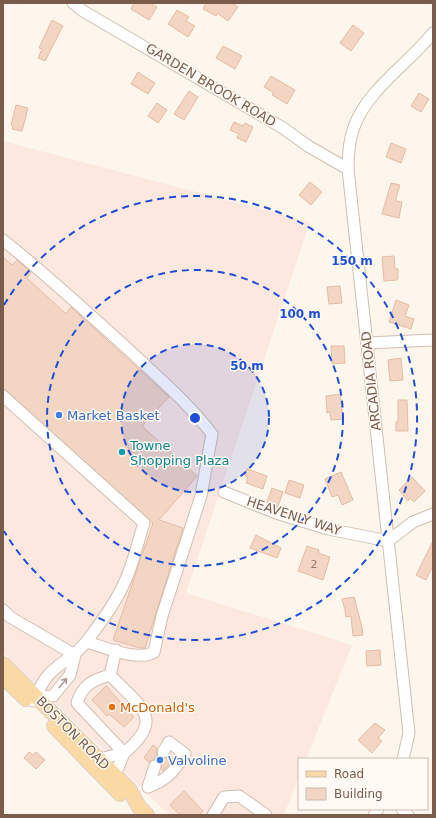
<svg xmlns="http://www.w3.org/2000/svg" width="436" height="818" viewBox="0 0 436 818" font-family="'DejaVu Sans',sans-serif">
<rect width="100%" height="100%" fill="#fdf6ec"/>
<polygon fill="#fde8e0" points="3,141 310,222 186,593 352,645 306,759 299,759 299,776 284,815 169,815 3,652"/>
<g fill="#f3d5c3" stroke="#e6bba3">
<polygon points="134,3 150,3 157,7 149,20 131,9"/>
<polygon points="206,3 232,3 238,7 228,21 217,13 216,16 203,9"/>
<polygon points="177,10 189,17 186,21 195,26 188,37 168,24"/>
<polygon points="52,20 63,26 45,61 38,58 42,49 39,48"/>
<polygon points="353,25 364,33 351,51 340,43"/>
<polygon points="223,46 242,56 235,69 216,58"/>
<polygon points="138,72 155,83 148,94 131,84"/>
<polygon points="271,76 295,90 287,104 272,95 274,93 264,87"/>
<polygon points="189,91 198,97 184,120 174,114"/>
<polygon points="419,93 429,99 421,112 411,106"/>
<polygon points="157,103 167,110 158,123 148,116"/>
<polygon points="16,105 28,108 22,131 12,129 13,126 11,125"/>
<polygon points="234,122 243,126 245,123 253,127 246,142 237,138 239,134 230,130"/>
<polygon points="391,143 406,149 401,163 386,157"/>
<polygon points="310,182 322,192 311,205 299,195"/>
<polygon points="391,183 400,185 396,198 396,201 402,202 399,218 382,214"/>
<polygon points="394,256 395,269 398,269 398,278 397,280 384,281 382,257"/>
<polygon points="3,257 12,265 17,260 31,272 27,278 66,314 71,307 169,397 142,426 197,476 159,520 183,528 145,648 140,648 113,640 153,523 3,388"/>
<polygon points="340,286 342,303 329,304 327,287"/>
<polygon points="396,300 409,305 405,316 414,319 411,329 389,322"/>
<polygon points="331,346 344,346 345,363 332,364"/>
<polygon points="401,358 403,380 390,381 388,360"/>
<polygon points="340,394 343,419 331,420 330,412 327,413 326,396"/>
<polygon points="398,400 407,400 408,431 396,431 396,422 398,422"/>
<polygon points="247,469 267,476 263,489 246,483 248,477 245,476"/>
<polygon points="341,472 353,500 342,505 338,495 332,497 325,479"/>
<polygon points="412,477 425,491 414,502 410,498 408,501 399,490"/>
<polygon points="289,480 304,485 300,498 285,493"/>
<polygon points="272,488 283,492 278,506 267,502"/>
<polygon points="256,535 281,548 277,558 250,548"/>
<polygon points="433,541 433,565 426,580 416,575"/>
<polygon points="307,546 319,550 318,553 330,557 323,580 298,571"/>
<polygon points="354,597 362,627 363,635 353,636 351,616 346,617 345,610 342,599"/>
<polygon points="380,650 381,665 367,666 366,651"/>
<polygon points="106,686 134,717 124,727 109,714 107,716 92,700"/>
<polygon points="375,723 385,730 378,738 382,741 372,753 358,740"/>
<polygon points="153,745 157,748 156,752 159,758 163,759 169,756 173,759 163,771 160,761 154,759 149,762 144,758"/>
<polygon points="29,752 33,755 36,752 45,760 36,769 24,758"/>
<polygon points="184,791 203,811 199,815 180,815 170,805"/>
</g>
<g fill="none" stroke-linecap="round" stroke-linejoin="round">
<polyline stroke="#dcd0c4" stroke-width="11" stroke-dasharray="11 5.5" stroke-linecap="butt" points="155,766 163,752"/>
<g stroke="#d1beb0" stroke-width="13">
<g id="minor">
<polyline points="73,3 83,11 283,128 308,146 348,169"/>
<path d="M3,240C47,275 88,313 129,350C158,377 188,403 212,434L201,496L162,616L154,652C138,662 104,647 87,642"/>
<polyline points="367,343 433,340"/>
<path d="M3,396L144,523C138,541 134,561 126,579C117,601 101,622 87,641C69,664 45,666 37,697"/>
<polyline points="224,492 276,513 328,529 388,541 413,522 433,514"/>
<polyline points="3,610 10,617 75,655"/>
<path d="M110,675C139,706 167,718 124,753L77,703C82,685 93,680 110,675Z"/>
<polyline points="110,675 116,650"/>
<polyline points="33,701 37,697 53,696 70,675 75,655"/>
<polyline points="99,759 124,753 115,775"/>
<path d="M403,759L409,733L348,169C348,155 349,140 354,127C367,90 409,63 433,33"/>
<path d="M155,766L148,787C169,779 173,772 185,754L169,742L163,752"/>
<polyline points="402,809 408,815"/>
<polyline points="213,815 224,797 239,796 266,815"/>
<polyline points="374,815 378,809"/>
</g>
</g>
<g stroke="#dad1cd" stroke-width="16">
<g id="major">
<polyline points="3,664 129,789 139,807 147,815"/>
<polyline points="3,677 26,699"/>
<polyline points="54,726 120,794"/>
</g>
</g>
<use href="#minor" stroke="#fff" stroke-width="11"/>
<use href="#major" stroke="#fbd9a5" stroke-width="14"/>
</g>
<defs><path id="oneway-shaft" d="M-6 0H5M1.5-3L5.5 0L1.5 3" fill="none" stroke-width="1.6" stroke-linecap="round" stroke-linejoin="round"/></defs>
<use stroke="#af9d94" href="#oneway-shaft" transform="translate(63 683) rotate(-50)"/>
<circle cx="195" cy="418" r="74" fill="#1d4ed8" fill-opacity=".12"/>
<g fill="none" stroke="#1d4ed8" stroke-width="2" stroke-dasharray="7 5">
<circle cx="195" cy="418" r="74"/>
<circle cx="195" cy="418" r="148"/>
<path d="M4 305A222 222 0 1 1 4 531"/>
</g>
<g fill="#3f7fe0" stroke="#fffaf3" stroke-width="1.5">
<circle cx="59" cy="415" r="4"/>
<circle cx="160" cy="760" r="4"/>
</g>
<circle fill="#0f9aa8" stroke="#fffaf3" stroke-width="1.5" cx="122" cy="452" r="4"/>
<circle fill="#e8710a" stroke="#fffaf3" stroke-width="1.5" cx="112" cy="707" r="4"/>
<g text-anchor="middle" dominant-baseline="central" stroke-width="3" stroke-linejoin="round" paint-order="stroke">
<g font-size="11" fill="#987a6a">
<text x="314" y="564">2</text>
</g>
<g font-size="13" fill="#7a5c4d" stroke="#fffaf3">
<text transform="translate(211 85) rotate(31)">GARDEN BROOK ROAD</text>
<text transform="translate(371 381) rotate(-96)">ARCADIA ROAD</text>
<text transform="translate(294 516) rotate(18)">HEAVENLY WAY</text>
<text transform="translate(73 733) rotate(45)">BOSTON ROAD</text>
</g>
<g font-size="13" fill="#366cbe" stroke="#fffaf3" text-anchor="start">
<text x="67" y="415">Market Basket</text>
<text x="168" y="760">Valvoline</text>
</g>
<g font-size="13" fill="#0d838f" stroke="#fffaf3" text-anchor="start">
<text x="130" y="445">Towne<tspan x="130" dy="15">Shopping Plaza</tspan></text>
</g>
<g font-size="13" fill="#c56008" stroke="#fffaf3" text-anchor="start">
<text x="120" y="707">McDonald's</text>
</g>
</g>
<circle cx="195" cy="418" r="6" fill="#1d4ed8" stroke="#fffaf3" stroke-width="2"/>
<g font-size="12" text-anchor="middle" font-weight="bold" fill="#1d4ed8" stroke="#fffaf3" stroke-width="3" stroke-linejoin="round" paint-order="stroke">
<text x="352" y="265">150 m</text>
<text x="300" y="318">100 m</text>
<text x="247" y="370">50 m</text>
</g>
<rect width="436" height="818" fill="none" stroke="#7a5c4d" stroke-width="8"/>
<rect x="298" y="758" width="130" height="52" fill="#fffaf3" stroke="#cabbb1"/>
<rect x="306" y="771" width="20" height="6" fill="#fbd9a5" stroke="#cabbb1"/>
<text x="334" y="778" font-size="12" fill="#7a5c4d">Road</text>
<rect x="306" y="788" width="20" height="12" fill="#f3d5c3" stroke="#cabbb1"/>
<text x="334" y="798" font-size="12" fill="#7a5c4d">Building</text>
</svg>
